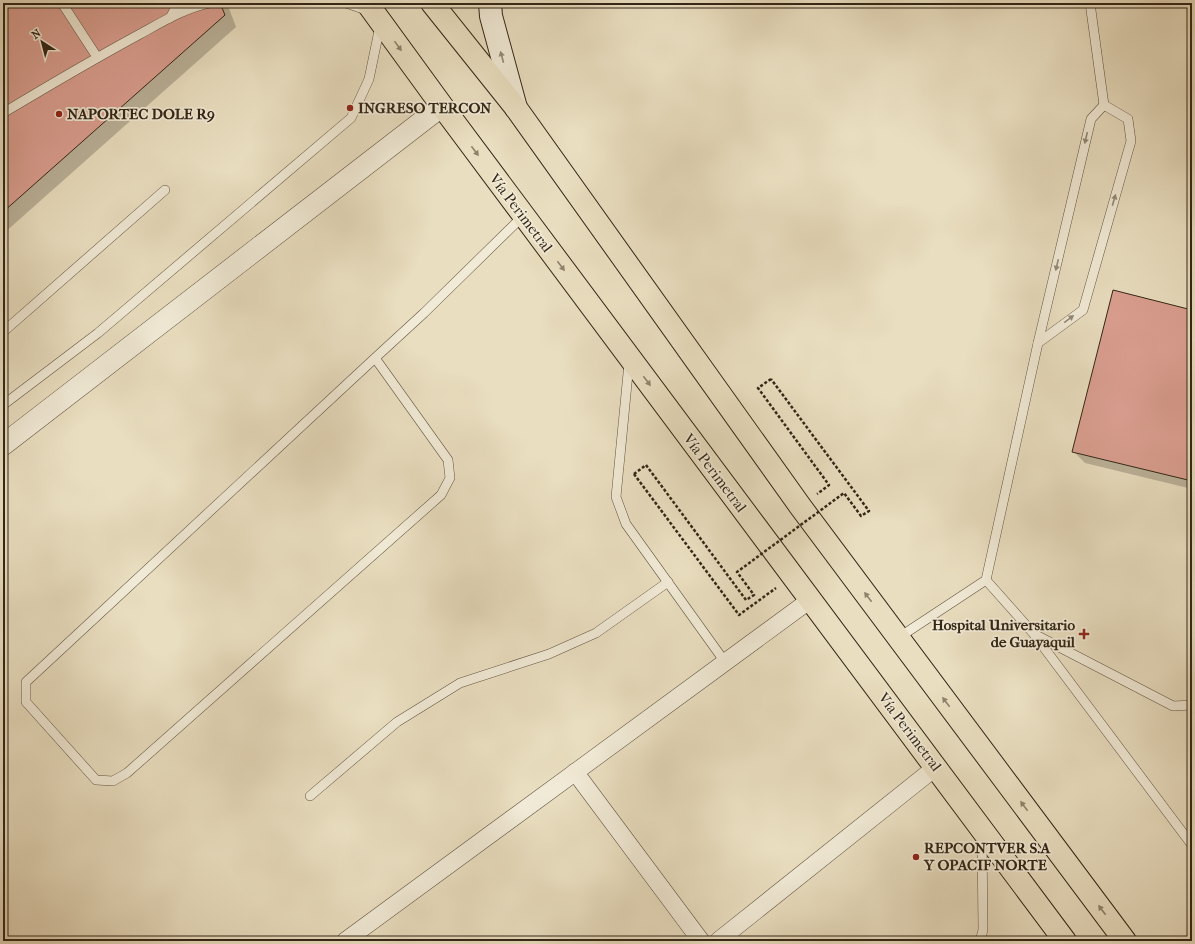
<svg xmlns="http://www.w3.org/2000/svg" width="1195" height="944" viewBox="0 0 1195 944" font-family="'IM FELL French Canon',serif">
<rect width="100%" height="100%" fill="#e9dec0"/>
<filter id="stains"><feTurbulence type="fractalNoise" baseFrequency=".005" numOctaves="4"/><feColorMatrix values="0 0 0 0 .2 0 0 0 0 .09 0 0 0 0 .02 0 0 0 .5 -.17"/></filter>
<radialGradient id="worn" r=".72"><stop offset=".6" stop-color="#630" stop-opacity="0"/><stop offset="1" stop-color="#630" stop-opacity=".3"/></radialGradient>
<g fill="#0003">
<polygon points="3,3 227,3 236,27 3,234"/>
<polygon points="1192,311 1192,489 1085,463 1073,451"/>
</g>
<g fill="#db9f91" stroke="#322616">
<polygon points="3,3 220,3 225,15 3,212"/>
<polygon points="1113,290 1192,310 1192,481 1072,452"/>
</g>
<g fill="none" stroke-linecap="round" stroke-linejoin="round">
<g stroke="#605440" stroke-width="10">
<g id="service">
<polyline points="62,3 97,57"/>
<polyline points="346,3 369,11"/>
<polyline points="1090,3 1104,105"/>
<polyline points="170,18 178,3"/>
<path d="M3,113C48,86 94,59 140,34C162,22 185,8 209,3"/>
<polyline points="3,332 165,190"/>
<polyline points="1038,343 1083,310 1131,141 1128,119 1104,105"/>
<polyline points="375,358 448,460 450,478 441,495 127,773 113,781 96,780 26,702 26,682 375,358 424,313 523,216"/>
<polyline points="629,363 616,497 626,524 725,662"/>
<polyline points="3,405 98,333 351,118 369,79 380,26"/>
<polyline points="986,580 1033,633 1192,845"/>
<polyline points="1036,635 1173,706 1192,705"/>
<polyline points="898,638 986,580 1038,343 1091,119 1104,105"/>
<polyline points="310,796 397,722 460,683 549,654 596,633 668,582"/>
<polyline points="980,941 983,930 982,838"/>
</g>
</g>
<g stroke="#605440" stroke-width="18">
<g id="minor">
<polyline points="575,772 701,941"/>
<polyline points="345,941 810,600"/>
<polyline points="718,941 936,767"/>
</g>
</g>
<g stroke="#605440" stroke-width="22">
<polyline id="tertiary" points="3,445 442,106"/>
</g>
<g stroke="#322616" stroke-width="24">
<polyline id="secondary" points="490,3 491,16 516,108"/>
</g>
<g stroke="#322616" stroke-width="24">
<g id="trunk">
<polyline points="367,3 442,106 1065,941"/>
<polyline points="432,3 516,108 800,506 1125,941"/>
</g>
</g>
<g stroke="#322616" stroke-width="2.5" stroke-dasharray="3 2" stroke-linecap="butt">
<polyline points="771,379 758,388 829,485 817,494"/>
<polyline points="634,474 739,615 776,588"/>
</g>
<use href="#service" stroke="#f1ead6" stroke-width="9"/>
<use href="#minor" stroke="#f1ead6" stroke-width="17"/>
<use href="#tertiary" stroke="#f1ead6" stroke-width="21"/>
<use href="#secondary" stroke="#f1ead6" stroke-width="22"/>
<use href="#trunk" stroke="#e9dec0" stroke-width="22"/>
<polyline stroke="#322616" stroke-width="2.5" stroke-dasharray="3 2" stroke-linecap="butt" points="634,474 646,465 746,600 754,595 737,572 844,493 861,516 869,511 771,379"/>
</g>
<defs><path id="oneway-solid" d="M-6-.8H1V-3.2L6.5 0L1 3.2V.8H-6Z"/></defs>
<g fill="#8e826b">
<use href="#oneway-solid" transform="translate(398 46) rotate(54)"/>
<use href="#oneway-solid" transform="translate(475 151) rotate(53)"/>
<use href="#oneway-solid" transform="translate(561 266) rotate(53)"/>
<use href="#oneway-solid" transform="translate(647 381) rotate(53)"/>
<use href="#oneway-solid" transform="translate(868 597) rotate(-127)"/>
<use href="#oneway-solid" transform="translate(946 702) rotate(-127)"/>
<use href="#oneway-solid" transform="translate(1024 806) rotate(-127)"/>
<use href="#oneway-solid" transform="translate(1102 910) rotate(-127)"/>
</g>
<g fill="#928876">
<use href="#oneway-solid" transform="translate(502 57) rotate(-105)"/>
<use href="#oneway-solid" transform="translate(1086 138) rotate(103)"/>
<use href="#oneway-solid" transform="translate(1114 200) rotate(-74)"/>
<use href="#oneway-solid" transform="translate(1057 265) rotate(103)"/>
<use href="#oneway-solid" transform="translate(1069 319) rotate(-37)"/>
</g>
<g fill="#8f2418" stroke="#f1ead6" stroke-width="1.5">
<circle cx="350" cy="108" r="4"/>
<circle cx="59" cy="114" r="4"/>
<path d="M1082 628h4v4h4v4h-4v4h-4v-4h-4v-4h4z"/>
<circle cx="916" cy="857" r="4"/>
</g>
<g text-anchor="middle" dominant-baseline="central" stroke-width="3.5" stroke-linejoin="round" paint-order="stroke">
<g font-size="15" font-weight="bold" fill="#322616" stroke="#f1ead6" text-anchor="start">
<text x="358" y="108">INGRESO TERCON</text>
<text x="67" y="114">NAPORTEC DOLE R9</text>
<text x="1075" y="625" text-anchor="end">Hospital Universitario<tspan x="1075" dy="17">de Guayaquil</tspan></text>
<text x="924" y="848">REPCONTVER S.A<tspan x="924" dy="17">Y OPACIF NORTE</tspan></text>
</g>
<g font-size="15" fill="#322616" stroke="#f1ead6">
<text transform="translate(521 213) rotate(53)">Vía Perimetral</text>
<text transform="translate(715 473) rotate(53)">Vía Perimetral</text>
<text transform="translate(910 732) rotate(53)">Vía Perimetral</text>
</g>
</g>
<rect width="1195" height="944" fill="none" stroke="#e9dec0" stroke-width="16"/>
<rect x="4" y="4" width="1187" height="936" fill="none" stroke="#322616" stroke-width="2"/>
<rect x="8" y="8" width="1179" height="928" fill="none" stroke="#322616"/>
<g transform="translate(42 42) rotate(324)" stroke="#f1ead6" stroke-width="3" paint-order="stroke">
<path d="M0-3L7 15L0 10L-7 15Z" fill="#322616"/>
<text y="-6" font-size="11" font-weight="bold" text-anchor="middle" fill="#322616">N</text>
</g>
<rect width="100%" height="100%" filter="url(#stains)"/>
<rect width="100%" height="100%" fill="url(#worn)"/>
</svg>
